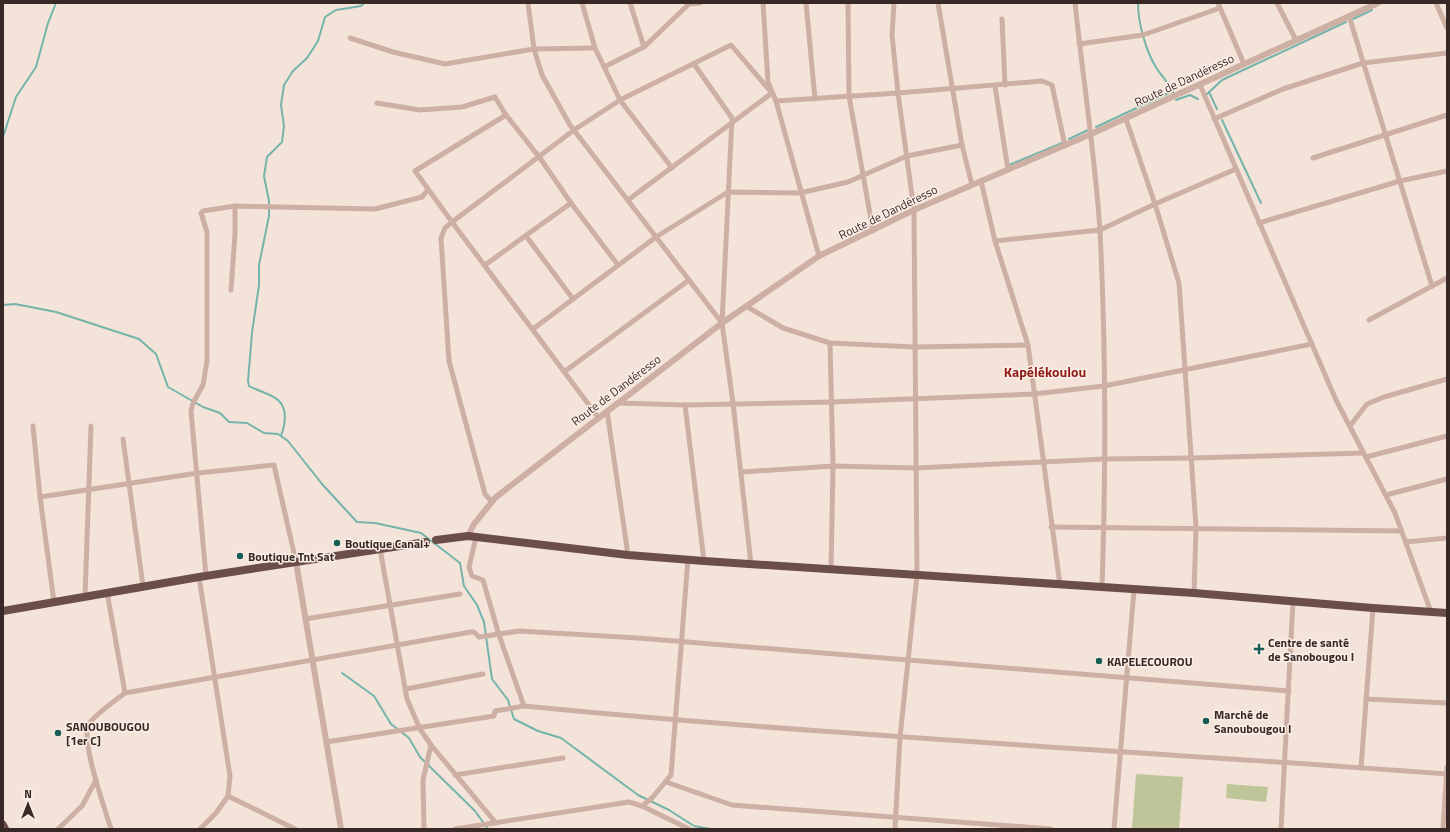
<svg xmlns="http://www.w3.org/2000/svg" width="1450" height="832" viewBox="0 0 1450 832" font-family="'Titillium Web',sans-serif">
<rect width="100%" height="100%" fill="#f4e3d9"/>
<g fill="#bec598">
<polygon points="1136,774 1183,777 1179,829 1132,829"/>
<polygon points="1227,784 1268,787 1266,802 1226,798"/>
</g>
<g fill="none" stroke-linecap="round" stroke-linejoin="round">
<g stroke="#75b4ab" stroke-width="2">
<path d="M1138,3C1138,23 1146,52 1157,69C1163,78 1171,85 1174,95"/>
<polyline points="1353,19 1372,10"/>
<polyline points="1209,92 1217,109"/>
<polyline points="1206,95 1222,80 1346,22"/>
<polyline points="1176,100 1190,95 1198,99"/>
<polyline points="1222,120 1261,203"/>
<polyline points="1096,127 1173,91"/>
<polyline points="3,137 16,97 36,67 48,23 56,3"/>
<polyline points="1069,139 1088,130"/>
<polyline points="1009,165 1062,143"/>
<polyline points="3,305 15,304 56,312 139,339 156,354 168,387 203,407 220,413 229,422 247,423 264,433 278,434 288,441 322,484 357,522 375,523 421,533 460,563 464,586 477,605 484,622 492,679 508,700 514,719 538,731 561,738 638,795 669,810 694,826 711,829"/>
<path d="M281,436C285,425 288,409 278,400C273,395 256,390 249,386L248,381L252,333L259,285V265L269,216V201L264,176L267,157L282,142L284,126L281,105L284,85L293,71L307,58L318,41L325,17L336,10L361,6L364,3"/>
<polyline points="342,673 374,696 391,724 409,738 420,757 475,811 488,829"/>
</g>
<g stroke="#cdafa4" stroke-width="5">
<polyline points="528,3 534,49 542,75 570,125 722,323 732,118 694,64"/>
<polyline points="582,3 595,48 620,100 672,168"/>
<polyline points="630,3 644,47"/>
<polyline points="763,3 768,82 776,101 819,256"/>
<polyline points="806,3 815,99"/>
<polyline points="848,3 849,96 873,231"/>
<polyline points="938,3 962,145"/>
<path d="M1075,3C1083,79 1095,155 1100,231C1106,349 1106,469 1102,587"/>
<polyline points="1218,3 1244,64"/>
<polyline points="1277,3 1296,40"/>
<polyline points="1436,3 1447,28"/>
<polyline points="1349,16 1432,286"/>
<polyline points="1002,19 1005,85"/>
<polyline points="350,38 393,52 445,64 534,49 595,48"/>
<polyline points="1079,44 1143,35 1220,8"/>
<polyline points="604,67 644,47 689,4 700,3"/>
<polyline points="1200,85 1336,400 1395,513 1431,612"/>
<polyline points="995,86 1008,170"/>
<polyline points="776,101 898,93 892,35 894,3"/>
<polyline points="377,103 420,110 462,107 495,97 506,115"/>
<polyline points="1126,119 1155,204 1179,283 1196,527 1194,593"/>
<polyline points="1214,119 1283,89 1363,63 1447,53"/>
<polyline points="1313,158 1447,115"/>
<polyline points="981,181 995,241 1028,345 1060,585"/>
<polyline points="1259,223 1400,181 1447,171"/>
<polyline points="526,236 573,299"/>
<polyline points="995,241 1100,230 1155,204 1236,169"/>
<polyline points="485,265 571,203 618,265"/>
<polyline points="231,290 235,234 235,206"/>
<polyline points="746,306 783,328 830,343 914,347 1028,345"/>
<polyline points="1369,320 1447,278"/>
<polyline points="722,323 733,403 751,564"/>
<polyline points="533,329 656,237 728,192 800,193 848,182 907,156 962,145 972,185"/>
<polyline points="830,343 833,466 831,570"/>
<polyline points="564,372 689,280"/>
<polyline points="617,403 685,405 832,402 1034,394 1104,386 1312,344"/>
<polyline points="685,405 704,561"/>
<polyline points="607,411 628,555"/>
<polyline points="598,417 452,222 574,130 620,100 731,45 772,93 628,200"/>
<polyline points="33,426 40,497 54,602"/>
<polyline points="1350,426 1367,404 1384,397 1447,379"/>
<polyline points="123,439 143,586"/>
<polyline points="1366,457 1447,436"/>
<polyline points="741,472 833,466 916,468 1104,459 1192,458 1362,453"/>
<polyline points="1386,495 1447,479"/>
<polyline points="40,497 198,473 274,465 296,562"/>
<polyline points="492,502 485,494 449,361 441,238 445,228 452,222 415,171 506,115 540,158 571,203"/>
<polyline points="1051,527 1402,531"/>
<path d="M476,537L469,567L472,576L483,580L499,635L524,706C831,736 1139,751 1446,774"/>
<polyline points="1406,542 1447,538"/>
<polyline points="380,549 407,699 420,729 431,745 496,823"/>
<polyline points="206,576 191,411 193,403 203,385 207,361 207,232 201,213 203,211 235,206 375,209 422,197 428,190"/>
<polyline points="199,577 230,776 228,796 216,813 200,829"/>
<polyline points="107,592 125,693"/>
<polyline points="85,596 91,426"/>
<polyline points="305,619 460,594"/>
<polyline points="406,689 483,674"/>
<polyline points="1366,699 1447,703"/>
<polyline points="326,742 494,716 495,711 524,706"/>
<polyline points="1361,768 1373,608"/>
<polyline points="455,775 563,758"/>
<polyline points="666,782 732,805 1051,829"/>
<polyline points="228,796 295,829"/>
<polyline points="642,806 689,829"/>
<polyline points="58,829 82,806 96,780"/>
<path d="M111,829C105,809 80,740 89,724C93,716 117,699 125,693L471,632H474L479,637L519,631L638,638L1289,691"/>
<polyline points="424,829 423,780 431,745"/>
<polyline points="455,829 629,802 642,806 652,798 671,775 688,559"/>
<polyline points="895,829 900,737 917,575 914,210 898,93 1042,81 1052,85 1065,146"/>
<polyline points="1114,829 1134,590"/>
<polyline points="1281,829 1293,601"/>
<polyline points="1443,829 1447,767"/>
</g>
<g stroke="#cdafa4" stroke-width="6">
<polyline points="468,536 474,524 496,497 722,323 819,256 914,210 1091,134 1378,3"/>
<polyline points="296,562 341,829"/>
</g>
<g stroke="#6b4e4a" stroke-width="8">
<polyline points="436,540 468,536 628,555 704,561 1194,593 1373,608 1447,613"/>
<polyline points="3,611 199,577 426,542"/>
<polyline points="3,825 5,829"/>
</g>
</g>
<g fill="#185e55" stroke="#fbeee6" stroke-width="1.5">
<circle cx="337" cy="543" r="4"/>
<circle cx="240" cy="556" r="4"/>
<path d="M1257 643h4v4h4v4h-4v4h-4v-4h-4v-4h4z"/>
<circle cx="1099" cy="661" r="4"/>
<circle cx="1206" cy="721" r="4"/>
<circle cx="58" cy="733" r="4"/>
</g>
<g text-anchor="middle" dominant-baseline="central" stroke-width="3" stroke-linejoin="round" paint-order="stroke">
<g font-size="12" fill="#382926" stroke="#fbeee6">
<text transform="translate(1184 80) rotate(-25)">Route de Dandéresso</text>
<text transform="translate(888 212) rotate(-26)">Route de Dandéresso</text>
<text transform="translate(616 390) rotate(-37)">Route de Dandéresso</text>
</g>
<g font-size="12" font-weight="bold" fill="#382926" stroke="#fbeee6" text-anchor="start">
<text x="345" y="543">Boutique Canal+</text>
<text x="248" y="556">Boutique Tnt Sat</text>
<text x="1268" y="642">Centre de santé<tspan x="1268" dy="14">de Sanobougou I</tspan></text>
<text x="1107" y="661">KAPELECOUROU</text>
<text x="1214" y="714">Marché de<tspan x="1214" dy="14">Sanoubougou I</tspan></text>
<text x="66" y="726">SANOUBOUGOU<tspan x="66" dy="14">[1er C]</tspan></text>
</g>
<g font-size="14" font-weight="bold" fill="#8f1d17" stroke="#fbeee6">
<text x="1045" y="371">Kapélékoulou</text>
</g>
</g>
<rect width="1450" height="832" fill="none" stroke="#382926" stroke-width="8"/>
<g transform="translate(28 804)" stroke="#fbeee6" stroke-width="3" paint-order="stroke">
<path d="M0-3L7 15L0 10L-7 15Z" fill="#382926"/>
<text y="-6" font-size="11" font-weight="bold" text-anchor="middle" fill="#382926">N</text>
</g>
</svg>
